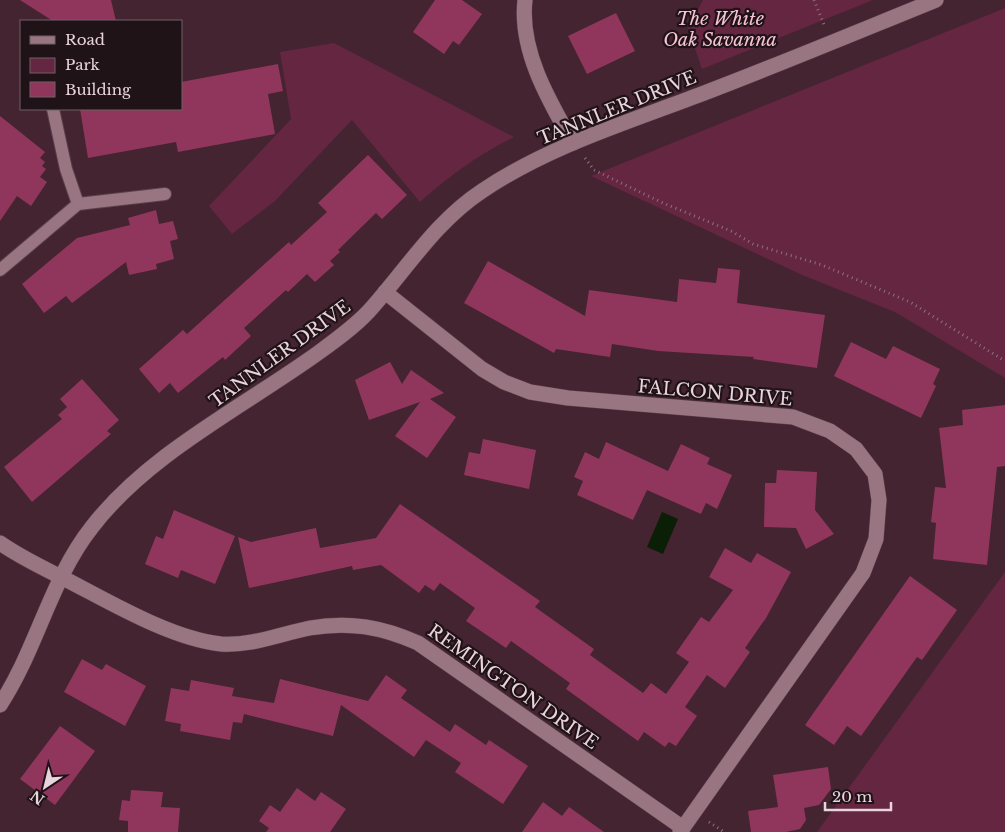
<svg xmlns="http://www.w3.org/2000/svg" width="1005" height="832" viewBox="0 0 1005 832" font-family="'Libre Baskerville',serif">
<rect width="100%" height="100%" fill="#432430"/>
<g fill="#652641">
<polygon points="703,0 873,0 702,69 688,28"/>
<polygon points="1005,8 1005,378 895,312 802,275 591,176"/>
<path d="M334,43L514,137C479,154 449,176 420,202L352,120L275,201L232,234L209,206L291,119L280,52Z"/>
<polygon points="1005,572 1005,832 817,832"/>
</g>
<polygon fill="#0b1e06" points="662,512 678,519 663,554 647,547"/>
<g fill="#90365d">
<polygon points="20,0 111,0 116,21 53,21"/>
<polygon points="435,0 462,0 482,14 459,45 453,41 444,54 413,32"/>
<polygon points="616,13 635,51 587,74 568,36"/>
<polygon points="278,64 283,91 268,94 275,134 178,152 176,142 88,158 80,109 181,109 181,82"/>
<polygon points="0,116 45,152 40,158 45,162 42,166 46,169 40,177 47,182 31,206 17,196 0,221"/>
<polygon points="368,155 407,195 382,219 376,213 338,250 340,252 330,261 334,265 315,282 307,274 288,292 286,290 244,328 251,336 225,360 223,357 178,393 170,383 159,393 139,369 183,330 187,334 289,242 291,245 327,212 318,203"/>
<polygon points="156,210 159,224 173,221 178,239 170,241 174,259 156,264 157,269 129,275 126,262 72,303 66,296 44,313 22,284 77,238 130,225 128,218"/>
<polygon points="488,261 585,316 589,290 677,302 679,279 716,283 718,268 740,270 737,303 825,315 817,368 753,359 754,357 658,351 612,344 610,357 556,349 554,353 464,303"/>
<polygon points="851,342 886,359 893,346 940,369 933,384 936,386 921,418 834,376"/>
<polygon points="390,362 402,384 411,370 444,393 430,399 456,417 427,458 395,436 420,402 369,420 355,380"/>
<polygon points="82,379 119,420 107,431 111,434 32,502 4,467 62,419 58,415 67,407 60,399"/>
<polygon points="1005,405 1005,466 997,467 987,565 933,559 936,523 931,522 935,487 946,488 939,428 963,425 962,410"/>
<polygon points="483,439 536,450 529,489 464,475 469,452 480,454"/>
<polygon points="606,442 668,471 681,444 710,458 707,464 732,475 717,509 706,503 701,514 647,490 633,520 577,495 583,481 574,477 585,452 599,459"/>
<polygon points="777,470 817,472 815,510 834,534 806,549 796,528 764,527 765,483 776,483"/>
<polygon points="400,504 540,601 535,607 594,649 590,655 643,693 651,683 666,694 689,662 676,653 701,617 709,622 733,590 709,577 725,548 751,563 757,553 791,572 766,618 745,648 750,652 725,688 707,675 685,707 697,716 676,746 669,742 665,747 644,732 638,741 566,689 570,683 511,641 506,648 466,621 475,608 440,583 434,591 425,585 419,593 381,565 353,570 352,566 249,588 238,537 251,542 316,528 320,548 376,538"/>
<polygon points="174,510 235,536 215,584 181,570 178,578 145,564 156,536 163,539"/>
<polygon points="910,576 957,610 922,660 917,657 861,736 847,726 834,745 805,725"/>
<polygon points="82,659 102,670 106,664 146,686 125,726 64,692"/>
<polygon points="386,675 407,690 401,698 450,732 455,724 486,745 489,740 528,766 503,804 455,772 461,763 426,740 414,757 341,705 333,736 244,714 242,723 233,722 230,740 180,731 181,724 165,721 171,688 189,691 191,680 234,688 232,696 274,703 280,679 368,701"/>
<polygon points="60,726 95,751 55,805 20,779"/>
<polygon points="828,767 831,789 819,805 804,808 806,820 800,829 786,832 751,832 748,811 778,807 773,775"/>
<polygon points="297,788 315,801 321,792 346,809 330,832 266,832 269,828 259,821 270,805 280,812"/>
<polygon points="131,790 163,792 161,807 180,808 178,832 128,832 128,821 119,820 122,800 130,801"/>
<polygon points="543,802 562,816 569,807 604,832 522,832"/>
</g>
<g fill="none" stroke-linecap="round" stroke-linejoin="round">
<g stroke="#5a404b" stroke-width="14">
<g id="lane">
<polyline points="53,109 66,169 78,204"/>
<polyline points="0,270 78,204 165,194"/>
</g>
</g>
<g stroke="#5a404b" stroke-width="16">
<g id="street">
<path d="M525,0C519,50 549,101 573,143"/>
<polyline points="385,292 482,369 504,382 530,392 568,398 793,417 830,431 856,449 875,474 879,500 876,539 863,573 680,832"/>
<path d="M0,543C20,557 41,567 63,578C108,601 171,639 221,644C252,646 280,634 310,628C349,621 382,627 418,643L683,828"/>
</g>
</g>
<g stroke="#5a404b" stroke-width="16">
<path id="secondary" d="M0,705C37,649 50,580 92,527C148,454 243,407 318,353C336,340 354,327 369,311C406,270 435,222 482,191C547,147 625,123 699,95C778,65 857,32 936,0"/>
</g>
<g stroke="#8d727c" stroke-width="3" stroke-dasharray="1 4" stroke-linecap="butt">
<polyline points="814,0 825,27"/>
<polyline points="585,158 594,170 663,203 731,231 753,244 822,265 910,302 1005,361"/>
<polyline points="709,822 724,832"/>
</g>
<use href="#lane" stroke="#997481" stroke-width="12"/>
<use href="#street" stroke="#997481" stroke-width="15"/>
<use href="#secondary" stroke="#997481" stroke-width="15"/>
</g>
<g text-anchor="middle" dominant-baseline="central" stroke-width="4.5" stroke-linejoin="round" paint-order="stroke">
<g font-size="18" font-style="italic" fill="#f7c3d5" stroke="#201318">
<text x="720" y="19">The White<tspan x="720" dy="21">Oak Savanna</tspan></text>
</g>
<g font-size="18" fill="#e9d4db" stroke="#201318">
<text transform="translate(617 108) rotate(-22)">TANNLER DRIVE</text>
<text transform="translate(280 354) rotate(-36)">TANNLER DRIVE</text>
<text transform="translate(715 393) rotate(5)">FALCON DRIVE</text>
<text transform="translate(513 687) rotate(35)">REMINGTON DRIVE</text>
</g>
</g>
<rect x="20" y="20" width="162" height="90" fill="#201318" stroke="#706066"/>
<rect x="30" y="36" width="25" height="8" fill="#997481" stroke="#706066"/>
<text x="65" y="45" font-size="15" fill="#e9d4db">Road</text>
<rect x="30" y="58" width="25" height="15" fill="#652641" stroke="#706066"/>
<text x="65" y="70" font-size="15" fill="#e9d4db">Park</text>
<rect x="30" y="82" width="25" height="15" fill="#90365d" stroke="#706066"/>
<text x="65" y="95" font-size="15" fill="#e9d4db">Building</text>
<g transform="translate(45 787) rotate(215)" stroke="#201318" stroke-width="4" paint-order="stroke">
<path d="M0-4L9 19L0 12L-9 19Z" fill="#e9d4db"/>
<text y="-8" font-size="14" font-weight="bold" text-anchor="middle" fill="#e9d4db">N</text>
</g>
<path d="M825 802v8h66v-8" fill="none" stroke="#e9d4db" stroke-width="2.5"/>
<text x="832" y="802" font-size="15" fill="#e9d4db" stroke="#201318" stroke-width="4" paint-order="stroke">20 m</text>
</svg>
